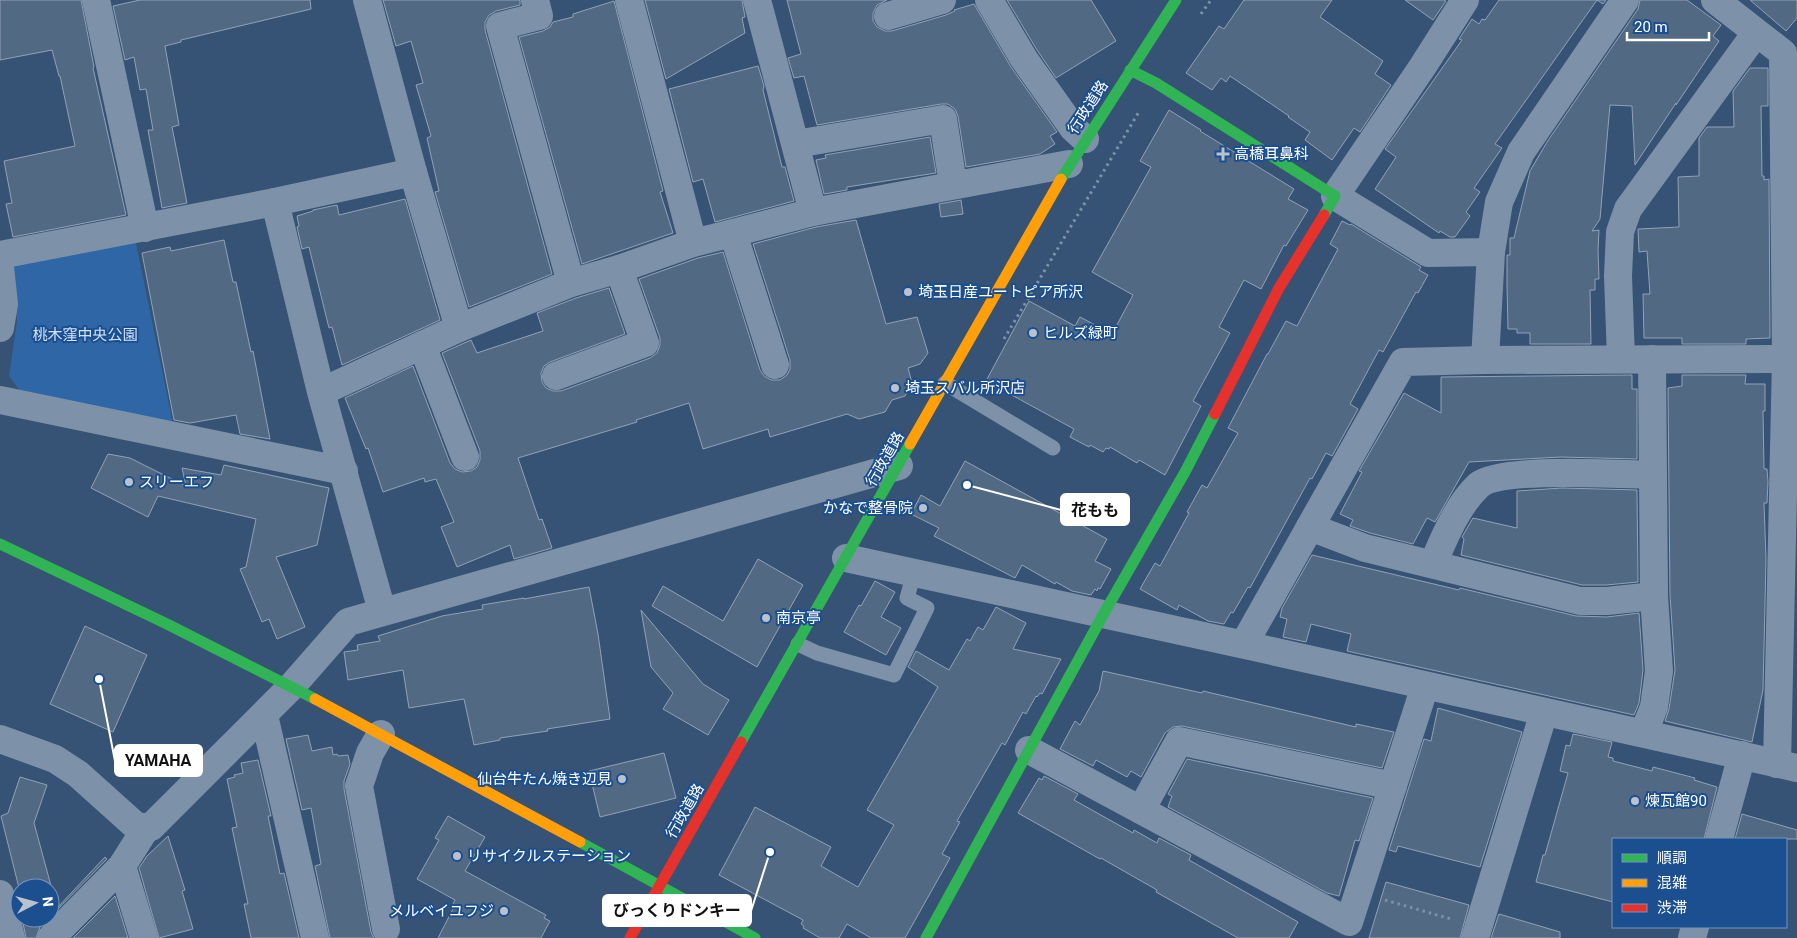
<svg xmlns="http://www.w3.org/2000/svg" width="1797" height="938" viewBox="0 0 1797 938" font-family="Roboto,'Noto Sans JP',sans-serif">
<rect width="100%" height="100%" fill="#365274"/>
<polygon fill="#2f66a5" points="136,243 174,429 20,391 9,376 17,321 13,265"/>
<g fill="#526984" stroke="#92a2b6">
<polygon points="0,0 81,0 94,67 93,68 126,215 13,237 6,204 12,203 4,161 75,146 60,76 59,76 52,50 0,60"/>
<polygon points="140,0 310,0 311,9 181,40 181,42 165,46 179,125 172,127 187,203 162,208 148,130 153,130 146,89 140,90 134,57 125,60 113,6"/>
<polygon points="383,0 520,0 520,5 496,11 489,15 485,22 485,30 552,274 469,307 435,192 439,191 427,138 431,136 416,85 423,83 411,41 396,46"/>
<polygon points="645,0 742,0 745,17 742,18 745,33 666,79"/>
<polygon points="787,0 887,0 877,5 873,13 873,21 877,27 885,31 892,31 946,15 955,11 954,10 974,4 1011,67 1057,132 1050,136 1055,144 1040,154 966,167 958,116 955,109 948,104 941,104 817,125 804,76 794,78 788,58 801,54"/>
<polygon points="1007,0 1091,0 1116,41 1056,78 1037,50"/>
<polygon points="1244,0 1332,0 1320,17 1383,61 1375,74 1391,85 1360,132 1354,128 1332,160 1305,140 1310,132 1288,117 1289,116 1230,76 1226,82 1221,78 1212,90 1186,73 1219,26 1224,29"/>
<polygon points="1405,0 1444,0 1446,1 1433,20"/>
<polygon points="1499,0 1606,0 1603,4 1597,0 1495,144 1502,148 1474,188 1480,192 1466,212 1470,216 1455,237 1450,237 1440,231 1439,233 1375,189 1396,157 1385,149 1462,40 1459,39 1472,19 1479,24 1482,19 1485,20"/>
<polygon points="1640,0 1687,0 1721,25 1713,36 1719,41 1676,105 1676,103 1635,165 1632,106 1610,105 1600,219 1592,231 1599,230 1598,250 1599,279 1595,279 1595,290 1590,290 1591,344 1530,344 1530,333 1517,333 1517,329 1508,329 1507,286 1507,255 1510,255 1510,238 1514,238 1530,171 1547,142 1638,9"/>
<polygon points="1750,0 1797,0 1797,18 1786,31"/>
<polygon points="614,1 663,191 660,192 673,233 582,264 519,37 543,31 550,27 553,22 573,17 573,14"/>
<polygon points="758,66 764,86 763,90 782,167 785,167 794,201 715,222 703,179 693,182 669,89"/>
<polygon points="1750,68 1768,68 1768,106 1761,106 1762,176 1764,176 1764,180 1769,179 1770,338 1746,339 1746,344 1682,344 1682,338 1644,338 1643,294 1650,294 1647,251 1639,252 1638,229 1679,227 1678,177 1699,176 1699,138 1707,127 1734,127 1733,91"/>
<polygon points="1169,110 1201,130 1200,131 1294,189 1288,199 1308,210 1286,246 1284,245 1261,289 1244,280 1219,327 1230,333 1193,401 1201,406 1165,475 1139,460 1137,463 1110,447 1109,449 1106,448 1103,452 1090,445 1089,447 1070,437 1074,429 986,381 1029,301 1075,326 1080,317 1112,334 1133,295 1092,272 1151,167 1140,161"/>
<polygon points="930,137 936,173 847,187 847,190 824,194 816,160 826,158 825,155"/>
<polygon points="405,199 440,320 342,365 332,327 329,328 309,247 302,249 297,227 299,226 297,216 313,211 313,210 337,205 339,215"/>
<polygon points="961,200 963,214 941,217 939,204"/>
<polygon points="856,220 886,324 917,317 928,353 920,364 908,368 912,383 905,396 892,400 885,412 859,419 847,414 770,437 768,429 703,449 689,403 636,420 637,422 518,458 539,520 542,519 552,548 514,559 510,545 457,567 441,527 454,522 436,479 425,482 424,478 383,492 368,448 366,449 345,398 413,366 450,463 455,469 462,472 471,471 477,467 480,460 480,451 442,353 471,340 477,353 543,331 537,313 576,298 609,288 625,334 550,362 544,366 541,373 542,382 546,388 553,391 561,391 650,358 657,353 660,345 660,338 639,279 698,258 723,252 760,370 764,376 771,380 780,380 787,375 790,369 790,360 753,244 816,227"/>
<polygon points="1342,221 1350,225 1351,224 1421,267 1419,270 1428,275 1418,293 1416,292 1383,352 1379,350 1350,404 1358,409 1332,456 1326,453 1312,479 1310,478 1250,588 1248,587 1233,613 1231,612 1224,624 1208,621 1179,605 1177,610 1140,589 1155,563 1160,566 1189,513 1187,512 1202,485 1207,488 1238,433 1228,428 1267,354 1268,354 1286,321 1297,326 1338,249 1330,244"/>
<polygon points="224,240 233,282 236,282 251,352 253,351 270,439 240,434 236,415 190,423 174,420 142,253 170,247 171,251"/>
<polygon points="1632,375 1632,389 1637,389 1637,459 1561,457 1469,462 1435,522 1427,518 1413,544 1370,533 1350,526 1353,520 1340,514 1362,472 1359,471 1404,393 1441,413 1441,377"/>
<polygon points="1682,375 1746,375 1745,384 1765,384 1765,411 1763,411 1764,469 1767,469 1768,482 1767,503 1764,503 1766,559 1763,690 1752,742 1665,721 1669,709 1675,670 1670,595 1668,388 1682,386"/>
<polygon points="108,454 130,458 186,486 182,468 221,475 224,465 329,488 317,545 276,557 305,627 277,639 269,619 262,622 240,569 246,567 256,519 158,496 148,517 91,488"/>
<polygon points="965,461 1107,539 1095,561 1111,569 1100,589 1098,588 1097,591 1095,589 1091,595 1072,591 1056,582 1055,584 1022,565 1015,578 934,536 939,528 911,514 921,495 940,506"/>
<polygon points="1562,488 1637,490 1638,582 1606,585 1582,585 1461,555 1464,539 1462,537 1473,518 1517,528 1517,491"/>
<polygon points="1312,555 1459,590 1460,588 1576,616 1607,617 1639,613 1643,670 1639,703 1634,715 1347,651 1351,634 1311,624 1306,642 1283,637 1287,619 1280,617 1282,608"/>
<polygon points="758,559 803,585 757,667 652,606 663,586 723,621"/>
<polygon points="875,581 895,592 881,617 901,628 886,655 844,632 859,605 861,606"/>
<polygon points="589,587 598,634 610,719 547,729 548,731 500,738 500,740 474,745 464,699 409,708 403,670 348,680 344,652 358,650 357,645 380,641 378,636 442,616 483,609 482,605 524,598 524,599"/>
<polygon points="996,607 1026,623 1013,649 1061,659 1042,694 1040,693 1037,697 1036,696 1026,714 1023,712 1005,745 1002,743 957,821 960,822 942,854 950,858 905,938 871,938 847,924 839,938 820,938 803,928 804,926 801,924 803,920 719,875 755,807 831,847 821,866 858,887 894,825 867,810 938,687 908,667 916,651 949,670 967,639 970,641 978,627 983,630"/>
<polygon points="641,610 703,684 729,700 708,735 663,709 673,693 651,667"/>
<polygon points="85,626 147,655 113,732 50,704"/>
<polygon points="1103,671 1202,693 1203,691 1356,727 1356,724 1394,732 1382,768 1182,726 1173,727 1165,733 1141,777 1131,771 1127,777 1096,760 1093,766 1060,749 1075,721 1080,725 1099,691"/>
<polygon points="1438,708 1522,732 1480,867 1398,846 1396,852 1389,850 1424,739 1431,741"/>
<polygon points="1573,734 1612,742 1608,757 1613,758 1613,761 1652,771 1653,767 1695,778 1694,780 1717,787 1704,839 1613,839 1613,902 1536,882 1543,855 1545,855 1568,773 1560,771 1566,745 1570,746"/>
<polygon points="308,735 312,751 332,747 333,755 337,754 338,756 348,755 350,764 344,781 344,789 371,932 374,938 330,938 315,866 321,864 311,808 302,810 286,739"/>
<polygon points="664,753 676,798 600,817 589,771"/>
<polygon points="1187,759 1373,798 1359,841 1355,840 1339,896 1327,893 1168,807 1172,796 1168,794"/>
<polygon points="258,760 271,816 268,816 280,874 284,873 299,938 251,938 244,904 248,904 232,828 237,827 227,779 235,777 234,775 243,773 241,763"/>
<polygon points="1044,776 1078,794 1074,800 1133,833 1134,830 1157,843 1159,838 1191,855 1189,860 1298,922 1289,938 1238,938 1156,892 1157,890 1101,858 1100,859 1018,813 1039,778 1042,780"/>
<polygon points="20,777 47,785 34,823 57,908 105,857 107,859 50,917 50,888 20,888 20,892 1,816 8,813"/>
<polygon points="1742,814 1797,830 1797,839 1735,839"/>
<polygon points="448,816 485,837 465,871 546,915 544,918 550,921 541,938 438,938 453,909 451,908 455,900 417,879 439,840 435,838"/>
<polygon points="168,836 185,890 182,891 193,929 159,938 139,868 147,856"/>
<polygon points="1386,882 1469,905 1460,938 1369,938"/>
<polygon points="115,896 128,938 73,938"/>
<polygon points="1499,914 1560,932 1560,938 1491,938"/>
<polygon points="22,918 49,918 40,927 36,938 26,938"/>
</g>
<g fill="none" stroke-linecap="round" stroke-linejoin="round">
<g stroke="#7d92a8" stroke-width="3" stroke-dasharray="2.5 4" stroke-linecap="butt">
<polyline points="1201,14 1211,0"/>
<polyline points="1004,339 1140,110"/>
<polyline points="1385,900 1451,919"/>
</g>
<g stroke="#7d92a8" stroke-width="15">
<polyline points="945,383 1053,448"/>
<polyline points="798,644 817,653 894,675 927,608 907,598 914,573"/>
</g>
<g stroke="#7d92a8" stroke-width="28">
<polyline points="96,0 145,228"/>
<polyline points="367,0 413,172"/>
<polyline points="535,0 539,16 500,26 571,283"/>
<polyline points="629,0 693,243"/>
<polyline points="757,0 813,212"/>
<polyline points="989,0 1024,59 1073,128 1085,139"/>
<polyline points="1465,0 1423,66 1335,196 1428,253 1491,252"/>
<polyline points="1625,0 1521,152 1499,202 1491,252 1485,360 1797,359"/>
<polyline points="1715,0 1783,53 1786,359 1777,764"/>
<polyline points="888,16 942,0"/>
<polyline points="796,144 943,119 953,184"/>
<polyline points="733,233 775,365"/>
<polyline points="0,255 275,202"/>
<polyline points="0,267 4,304 0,328"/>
<polyline points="459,328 571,283 619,269 693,243 733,233 813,212 1069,164"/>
<polyline points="422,345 465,457"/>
<polyline points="1621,359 1618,276 1620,232 1628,209 1756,33"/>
<polyline points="556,376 645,343 619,269"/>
<polyline points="321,392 459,328 413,172 275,202 321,392 382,611"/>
<polyline points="0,400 344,471"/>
<polyline points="1310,527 1365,548 1580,601 1607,601 1654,596 1652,359"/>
<path d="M846,558C1163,627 1481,696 1797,768"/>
<path d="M1433,564C1444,538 1458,504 1479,485C1500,467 1621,474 1653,475"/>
<polyline points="1244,644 1403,362 1485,360"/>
<polyline points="264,715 315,938"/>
<polyline points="1644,732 1654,707 1659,671 1654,596"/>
<polyline points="381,734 370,753 359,786 386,929"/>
<polyline points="0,739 55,759 78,774 137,827 151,827 292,686 348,622 899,466"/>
<polyline points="1029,750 1349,922 1425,686"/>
<polyline points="1141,810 1179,741 1393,786"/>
<polyline points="1719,839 1742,755"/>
<polyline points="122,866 144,938"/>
<polyline points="0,894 11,938"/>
<polyline points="51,938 122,866 146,828"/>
<polyline points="1475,938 1544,712"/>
<polyline points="1692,938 1695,927"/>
</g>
<g stroke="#30b455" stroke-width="11">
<polyline points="1130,70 1156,83 1335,196 1324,215"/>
<polyline points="1061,179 1176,0"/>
<polyline points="0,544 169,625 315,699"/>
<polyline points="741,742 910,444"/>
<polyline points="580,842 755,938"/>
<polyline points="926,938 1103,615 1185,472 1215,414"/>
</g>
<g stroke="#ff9f0a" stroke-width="11">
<polyline points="910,444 1061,179"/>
<polyline points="315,699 580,842"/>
</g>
<g stroke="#e5322d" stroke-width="11">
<polyline points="1215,414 1279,288 1324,215"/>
<polyline points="630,938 741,742"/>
</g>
</g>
<g fill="#b9c2ce" stroke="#1b4f8f" stroke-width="2">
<path d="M1220.5 146.5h5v5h5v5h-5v5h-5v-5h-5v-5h5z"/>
<circle cx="908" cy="292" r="5"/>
<circle cx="1033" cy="333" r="5"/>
<circle cx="895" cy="388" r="5"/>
<circle cx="129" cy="482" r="5"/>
<circle cx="923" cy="508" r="5"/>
<circle cx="766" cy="618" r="5"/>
<circle cx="622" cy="779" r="5"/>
<circle cx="1635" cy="801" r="5"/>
<circle cx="457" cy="856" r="5"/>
<circle cx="504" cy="911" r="5"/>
</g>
<g text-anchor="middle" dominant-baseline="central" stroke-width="4" stroke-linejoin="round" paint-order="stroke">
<g font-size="15" fill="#fff" stroke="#1b4f8f">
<text transform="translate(1088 107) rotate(-57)">行政道路</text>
<text transform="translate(885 459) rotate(-60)">行政道路</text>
<text transform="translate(685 811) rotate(-60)">行政道路</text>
</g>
<g font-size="15" fill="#fff" stroke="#1b4f8f" text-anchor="start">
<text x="1234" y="154">高橋耳鼻科</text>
<text x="918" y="292">埼玉日産ユートピア所沢</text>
<text x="1043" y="333">ヒルズ緑町</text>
<text x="905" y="388">埼玉スバル所沢店</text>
<text x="139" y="482">スリーエフ</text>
<text x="913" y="508" text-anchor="end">かなで整骨院</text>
<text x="776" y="618">南京亭</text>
<text x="612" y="779" text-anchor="end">仙台牛たん焼き辺見</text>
<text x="1645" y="801">煉瓦館90</text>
<text x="467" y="856">リサイクルステーション</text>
<text x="494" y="911" text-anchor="end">メルベイユフジ</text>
</g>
<g font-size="15" fill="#cfe3fa" stroke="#1b4f8f">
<text x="85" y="335">桃木窪中央公園</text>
</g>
</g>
<path fill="none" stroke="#fff" stroke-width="2" d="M967 485L1061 510M99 679L115 761M770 852L751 911"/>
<g fill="#fff" stroke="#1b4f8f" stroke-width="2">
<circle cx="967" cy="485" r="5"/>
<circle cx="99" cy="679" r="5"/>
<circle cx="770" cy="852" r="5"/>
</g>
<g fill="#fff" stroke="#fff" stroke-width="2">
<rect x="1061" y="494" width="68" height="31" rx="5"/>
<rect x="115" y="745" width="87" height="31" rx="5"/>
<rect x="603" y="895" width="148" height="31" rx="5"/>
</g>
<g font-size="16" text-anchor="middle" font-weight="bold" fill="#111">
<text x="1095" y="516">花もも</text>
<text x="158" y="766">YAMAHA</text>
<text x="677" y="916">びっくりドンキー</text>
</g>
<rect x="1612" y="838" width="175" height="90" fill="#1b4f8f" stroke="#7695bc"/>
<rect x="1622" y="854" width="25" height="8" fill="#30b455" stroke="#7695bc"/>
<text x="1657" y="863" font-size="15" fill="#ffffff">順調</text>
<rect x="1622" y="879" width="25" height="8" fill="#ff9f0a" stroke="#7695bc"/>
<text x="1657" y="888" font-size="15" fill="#ffffff">混雑</text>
<rect x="1622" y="904" width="25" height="8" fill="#e5322d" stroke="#7695bc"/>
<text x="1657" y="913" font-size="15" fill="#ffffff">渋滞</text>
<g transform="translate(35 903) rotate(84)"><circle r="24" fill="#1b4f8f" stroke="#7695bc"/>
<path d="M0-4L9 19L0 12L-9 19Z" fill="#b9c2ce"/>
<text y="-8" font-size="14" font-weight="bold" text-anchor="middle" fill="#ffffff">N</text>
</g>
<path d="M1627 32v8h82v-8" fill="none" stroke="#ffffff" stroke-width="2.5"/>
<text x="1634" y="32" font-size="15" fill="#ffffff" stroke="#1b4f8f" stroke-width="4" paint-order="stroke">20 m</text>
</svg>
